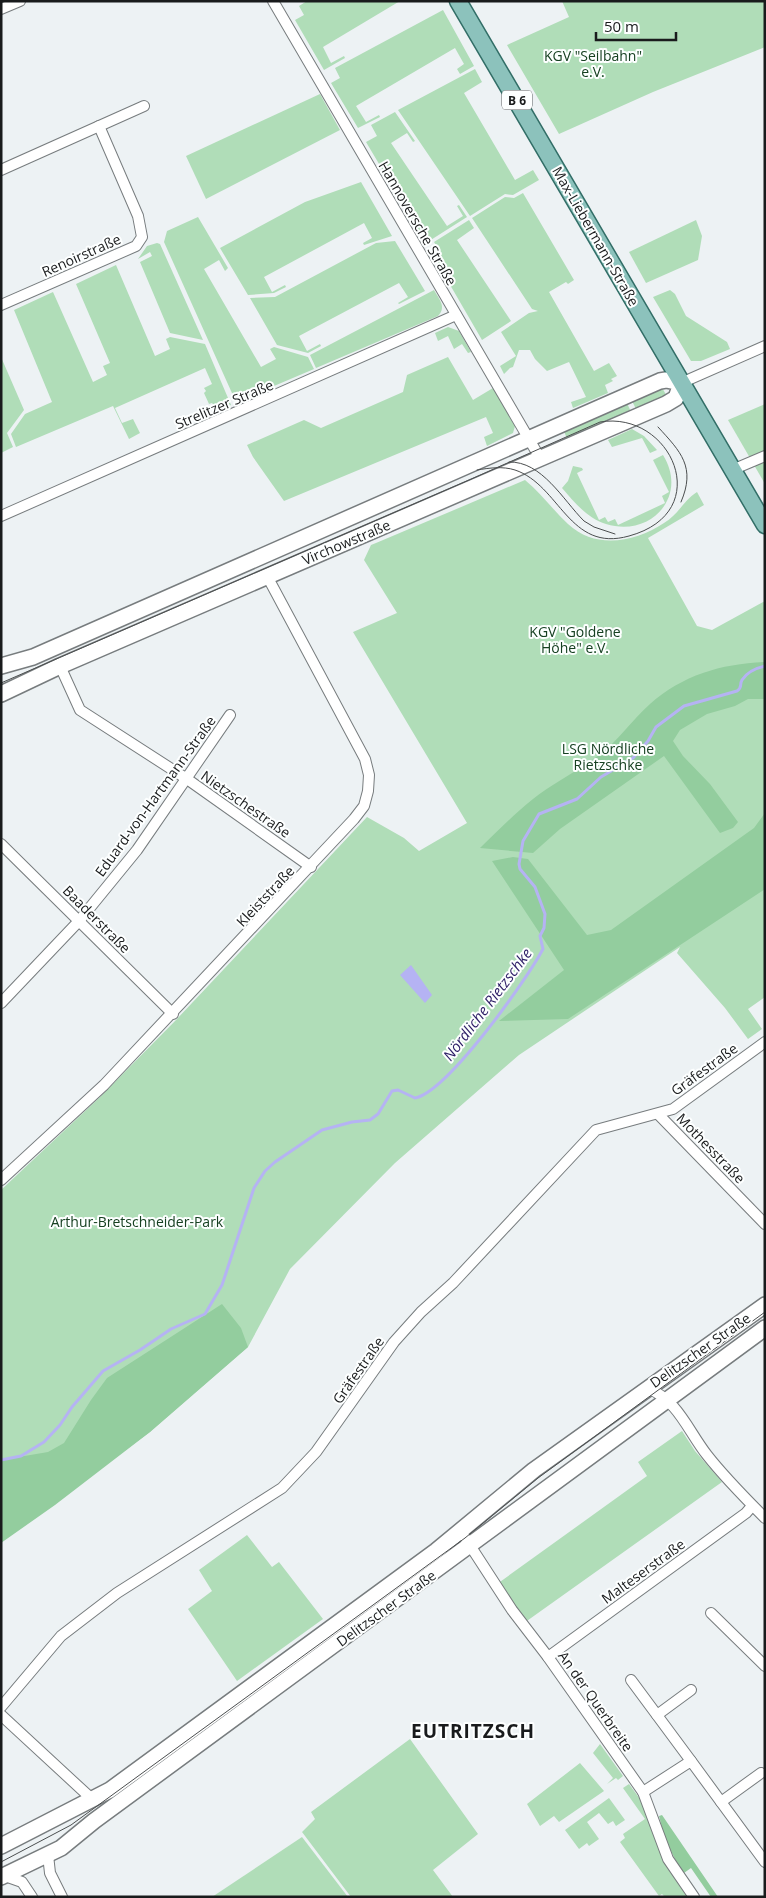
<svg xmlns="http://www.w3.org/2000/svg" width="766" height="1898" viewBox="0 0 766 1898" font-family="'Open Sans',sans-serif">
<rect width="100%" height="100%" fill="#edf2f4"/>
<g fill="#b0ddb8">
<polygon points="307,1 400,1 323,47 331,63 344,56 345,58 324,70 295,20 304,15 299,6"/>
<polygon points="562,1 765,1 765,47 653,92 559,134 507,45 569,17"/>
<polygon points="443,10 474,66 460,74 457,69 464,64 455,48 356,106 366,122 379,115 380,117 358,128 331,83 340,78 335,68"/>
<polygon points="475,69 482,82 464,93 515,180 533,170 539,180 513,195 505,194 470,216 398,110"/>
<polygon points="320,94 340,130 206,199 186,156"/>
<polygon points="395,112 415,141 413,142 407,133 391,143 447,226 463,216 457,206 459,205 467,217 426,243 366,142 377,136 371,125"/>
<polygon points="361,182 392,236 364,245 363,243 372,238 364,223 264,277 272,292 285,285 286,287 274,293 248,295 220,248 305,202"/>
<polygon points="523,193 574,280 568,284 566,282 549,292 594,371 609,363 617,376 611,379 613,381 605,385 608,393 573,408 571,402 586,397 569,362 547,371 535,359 530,350 519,350 513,367 510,368 504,374 500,366 516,356 501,332 529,313 538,311 532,309 472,218 505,197 514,198"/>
<polygon points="198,217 228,268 225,271 219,260 204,269 261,367 276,359 270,349 274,347 308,357 314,369 236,402 164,242 167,231"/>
<polygon points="469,220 474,228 457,240 511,321 482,340 431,252 438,248 434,242"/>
<polygon points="696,220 702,236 698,260 646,283 629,252"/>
<polygon points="395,241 425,291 399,304 398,303 408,297 399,283 299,336 307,351 320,344 321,346 308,353 277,345 250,298 275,297 376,243"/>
<polygon points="157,243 160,244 203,340 170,333 140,262 152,256 150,252 138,259 147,246"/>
<polygon points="116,265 155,356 170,349 166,339 170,337 205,344 231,405 218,410 212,403 209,404 204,393 206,391 204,388 212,384 205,368 115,408 122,423 133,419 140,433 129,439 113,406 16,447 11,434 25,414 52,402 14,310 53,292 93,382 107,375 103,366 110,363 76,284"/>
<path d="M434,290C439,299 447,307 438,316L316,368L310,355Z"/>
<polygon points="670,290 675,294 686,316 727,342 730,349 701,361 691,361 653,297"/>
<polygon points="448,327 459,331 471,352 468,353 462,344 454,349 448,336 438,341 435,333"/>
<polygon points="1,357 24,410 7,433 13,447 1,453"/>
<polygon points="448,357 473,400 493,388 515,426 513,433 487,446 484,437 493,433 486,417 284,501 253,457 247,445 304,420 321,428 403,392 407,375"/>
<polygon points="661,386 668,398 637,411 631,399"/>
<polygon points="626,401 632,414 568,441 563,429"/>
<polygon points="765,404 765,484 728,420"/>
<polygon points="632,429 644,436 657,450 650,453 642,438 612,447 608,440"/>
<path d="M663,455C689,497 650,538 606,524C587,518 574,502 562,488L568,481L573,466L582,468L583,470L577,473L599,520L605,517L608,522L615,519L618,525L665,503L662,496L669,492L653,460Z"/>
<path d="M525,480C541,493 553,510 568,524C596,550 635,542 664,523C678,515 683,501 697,492L704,505L648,538L697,626L712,630L765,601V997L748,1009L762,1029L748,1039L725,1008L677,953L680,947L519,1055L395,1163L290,1269L248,1347L150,1432L1,1541V1190L99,1098L176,1020L367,817L404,838L419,851L467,823L353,632L397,613L364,560L371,545L376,543Z"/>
<polygon points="682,1431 695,1451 722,1482 524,1623 497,1584 647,1476 638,1462"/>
<polygon points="247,1535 272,1567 279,1562 323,1619 237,1681 188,1609 212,1591 199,1570"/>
<polygon points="410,1739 478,1834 433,1870 453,1897 351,1897 302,1832 315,1819 311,1812"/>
<polygon points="600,1744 623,1776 618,1780 616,1778 607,1784 613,1778 593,1753"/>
<polygon points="580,1763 604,1791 559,1822 554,1816 540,1826 527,1804"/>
<polygon points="629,1784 643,1803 663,1861 687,1897 665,1897 662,1894 659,1896 620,1842 625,1838 623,1834 645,1819 623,1788"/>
<polygon points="609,1798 625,1820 616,1826 613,1821 608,1824 599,1813 587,1822 599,1839 589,1846 587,1843 579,1849 565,1830"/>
<polygon points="302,1837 348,1897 212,1897"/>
</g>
<g fill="#93cd9e">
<path d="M765,662V699H748L735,706L707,714L680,730L673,741L683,756L710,784L738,822L733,828L720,833L664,756L560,829L533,853L480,848C497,832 514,814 533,799C553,783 578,771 599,755C618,741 632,720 650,704C683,675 721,664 765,662Z"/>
<polygon points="765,813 765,889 568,1019 499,1021 564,970 492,861 513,857 528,859 587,935 611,930 754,828"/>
<polygon points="222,1304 241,1328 248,1347 150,1432 55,1505 1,1543 1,1460 48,1452 64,1443 91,1400 107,1378"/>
<path d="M662,1815L718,1897H711L691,1868L684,1873C671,1855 664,1837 659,1816Z"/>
</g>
<polygon fill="#b5b3f3" points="411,965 432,995 425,1003 400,975"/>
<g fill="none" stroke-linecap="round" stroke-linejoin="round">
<path stroke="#b5b3f3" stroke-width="3" d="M1,1460L21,1456L44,1442L60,1425L72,1407L103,1371L140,1350L171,1329L205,1314L222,1285L254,1188L265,1171L275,1162L322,1130L352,1122L370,1120L378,1114L392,1091L398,1090L415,1098C447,1092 526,981 543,949L540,936L544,928L545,914L535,887L520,869L519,864L523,841L539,814L577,799L601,777L633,758L648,741L656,727L684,706L737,691C743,687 739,685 742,680C747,672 756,668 765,666"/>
<g stroke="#777c7e" stroke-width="12">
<g id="street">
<polyline points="273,1 540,458"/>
<polyline points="1,9 20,1"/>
<polyline points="1,170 144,106"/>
<polyline points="1,305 136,246 142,237 138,216 99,126"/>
<polyline points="681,383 765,346"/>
<polyline points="732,470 765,456"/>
<polyline points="1,516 456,315"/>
<polyline points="60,666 80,710 187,779 311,867"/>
<polyline points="1,844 173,1014"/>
<polyline points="1,1003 79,921 137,850 230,715"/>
<polyline points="658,1114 765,1224"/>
<polyline points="1,1180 104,1085 354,819 364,806 368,791 369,775 365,759 267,576"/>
<path d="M647,1388C678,1400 688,1431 707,1455C725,1478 745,1498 765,1518"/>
<polyline points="460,1530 512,1610 548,1657 643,1792 668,1859 694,1897"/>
<polyline points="711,1613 765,1666"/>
<polyline points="548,1657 746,1513 752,1506"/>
<polyline points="631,1680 691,1761"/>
<polyline points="1,1707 61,1636 117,1593 282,1488 316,1452 394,1342 421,1312 453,1283 596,1130 673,1109 765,1042"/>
<polyline points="1,1715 93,1800"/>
<polyline points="657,1715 691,1690"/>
<polyline points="643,1792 691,1761 765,1862"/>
<polyline points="721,1802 761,1773"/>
<polyline points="48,1855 50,1873 62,1897"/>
<polyline points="5,1876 22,1882 32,1897"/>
</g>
</g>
<g stroke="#777c7e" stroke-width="18">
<g id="secondary">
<polyline points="1,666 33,657 660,381 666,380 681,383 676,398 666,404 60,666 1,694"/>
<polyline points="1,1846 110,1790 436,1551 534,1470 765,1305"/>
<polyline points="1,1877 61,1848 94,1821 765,1328"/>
</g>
</g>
<g stroke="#326e67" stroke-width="19">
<polyline id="primary" points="458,1 765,525"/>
</g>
<use href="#street" stroke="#fff" stroke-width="10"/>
<use href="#secondary" stroke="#fff" stroke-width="15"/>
<use href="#primary" stroke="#8cc2bc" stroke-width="16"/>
<g stroke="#4b4e4f" stroke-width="1">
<path d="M658,427C681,452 696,467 681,502"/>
<path d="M509,462C542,461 563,500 584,521L594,527L615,534"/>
<path d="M1,683L469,480L600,422C671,410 717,512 629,536C569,553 560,485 515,470C503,466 489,468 477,470"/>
<polyline points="1,1862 71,1825 465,1538 538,1478 765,1312"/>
</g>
</g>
<g text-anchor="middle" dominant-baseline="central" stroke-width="4" stroke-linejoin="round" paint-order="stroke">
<rect fill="#fdffff" stroke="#5d5f60" stroke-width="1" x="502" y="90.5" width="30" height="19" rx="4"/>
<g font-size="12" font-weight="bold" fill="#191b1c">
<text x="517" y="100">B 6</text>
</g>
<g font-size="14" fill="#164021" stroke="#fdffff">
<text x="593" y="55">KGV "Seilbahn"<tspan x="593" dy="16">e.V.</tspan></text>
<text x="575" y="631">KGV "Goldene<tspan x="575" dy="16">Höhe" e.V.</tspan></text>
<text x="608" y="748">LSG Nördliche<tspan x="608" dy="16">Rietzschke</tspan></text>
<text x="137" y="1221">Arthur-Bretschneider-Park</text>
</g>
<g font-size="14" fill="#191b1c" stroke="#fdffff">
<text transform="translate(418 223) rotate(60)">Hannoversche Straße</text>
<text transform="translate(596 236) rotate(60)">Max-Liebermann-Straße</text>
<text transform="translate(81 255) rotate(-24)">Renoirstraße</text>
<text transform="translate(224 404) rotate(-23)">Strelitzer Straße</text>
<text transform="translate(346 542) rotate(-23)">Virchowstraße</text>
<text transform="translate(155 796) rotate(-54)">Eduard-von-Hartmann-Straße</text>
<text transform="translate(246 804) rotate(35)">Nietzschestraße</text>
<text transform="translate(265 896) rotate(-47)">Kleiststraße</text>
<text transform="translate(97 919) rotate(45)">Baaderstraße</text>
<text transform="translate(704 1069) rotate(-36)">Gräfestraße</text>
<text transform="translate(711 1148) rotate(46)">Mothesstraße</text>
<text transform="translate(700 1350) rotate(-35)">Delitzscher Straße</text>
<text transform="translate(358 1370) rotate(-55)">Gräfestraße</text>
<text transform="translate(643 1571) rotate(-36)">Malteserstraße</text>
<text transform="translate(386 1608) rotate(-36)">Delitzscher Straße</text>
<text transform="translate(596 1701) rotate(55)">An der Querbreite</text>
</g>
<g font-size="15" font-style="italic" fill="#2c1e66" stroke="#fdffff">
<text transform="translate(487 1004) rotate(-53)">Nördliche Rietzschke</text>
</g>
<g font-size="19" font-weight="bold" letter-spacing="1" fill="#191b1c" stroke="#fdffff">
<text x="473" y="1731">EUTRITZSCH</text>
</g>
</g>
<rect width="766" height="1898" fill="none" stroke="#191b1c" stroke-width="5"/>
<path d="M596 32v8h80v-8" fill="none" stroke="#191b1c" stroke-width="2.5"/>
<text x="604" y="32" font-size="15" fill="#191b1c" stroke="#fdffff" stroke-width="4" paint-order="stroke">50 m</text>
</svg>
